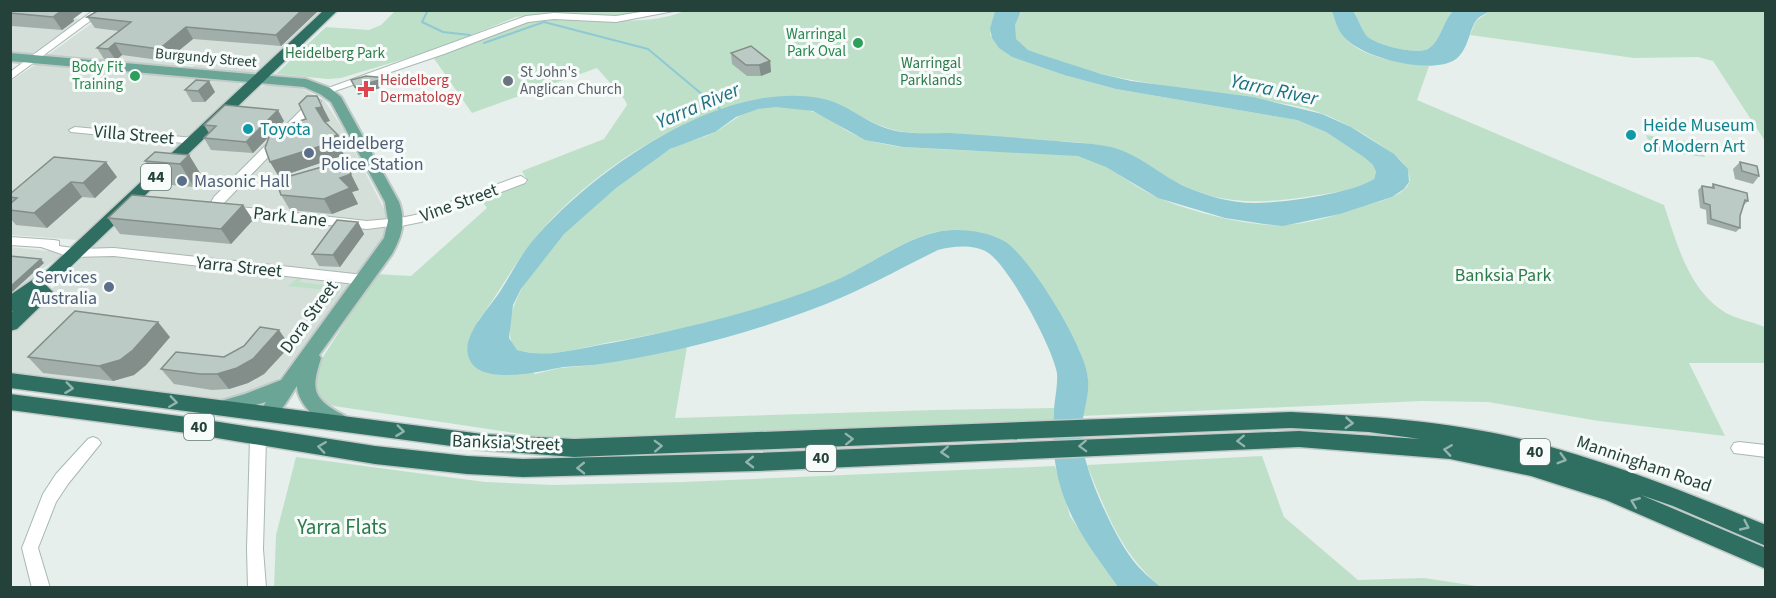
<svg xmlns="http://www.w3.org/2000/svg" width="1776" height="598" viewBox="0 0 1776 598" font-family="'Source Sans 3',sans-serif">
<rect width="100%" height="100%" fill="#e6efeb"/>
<g fill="#d4dfda">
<polygon points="109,11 324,11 264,68 252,73 190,69 195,65 179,63 170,68 48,55"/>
<polygon points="10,13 83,19 36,53 28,55 11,53"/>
<polygon points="39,64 113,69 238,82 242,87 79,240 11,235 10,82 33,66"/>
<polygon points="267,85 302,89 324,100 343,129 384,209 387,221 383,240 279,378 273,384 228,402 11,374 11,331 136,203 141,201 258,88"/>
<polygon points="11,247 58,252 61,256 40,271 11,300"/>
</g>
<g fill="#bfe0c8">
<path d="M687,10L995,11L990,34L992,38L999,47L1012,57L1064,75L1116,89L1297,120L1326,132L1365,158L1373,165L1376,172L1374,179C1355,191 1329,193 1306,197C1256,204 1215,205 1169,178C1148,165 1121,151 1096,145C1083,142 1069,142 1056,141C1020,138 985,136 950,134C934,133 919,134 904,132C868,127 842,99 805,97C711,90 588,170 532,242C512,267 497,296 478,321L535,374L560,368L595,365L687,347L675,418L935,410L1054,408L1053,422L561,440L334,406L323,403L311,390L316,368L376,274L411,276L487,208L481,200L528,182L522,171L604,139L627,105L625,100L597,68L472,113L433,57C465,46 507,20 541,18C588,15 641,30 687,10Z"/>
<path d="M1332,10C1336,18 1338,30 1344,37C1362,59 1403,63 1429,66L1417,100L1664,205C1677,243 1688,290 1726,313C1737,319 1753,322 1765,327L1766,363H1689L1725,436L1599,421L1488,402L1422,401L1082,416L1088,378L1079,349L983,233C970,231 956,229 942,231C904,237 870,266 835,281C763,311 688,329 611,342C579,348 549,359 517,350C509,342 510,335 510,325C514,264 617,181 667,151C682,142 698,140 713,133C730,124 742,111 761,108C781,105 806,107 824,116C833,120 841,128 851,133C866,141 886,145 903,147C938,149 973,151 1008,152C1031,152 1055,151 1078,156C1108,162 1129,185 1157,197C1187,211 1250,227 1283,225C1309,224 1337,215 1361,207C1375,202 1402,198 1409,183C1413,170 1398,157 1389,151C1364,133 1335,116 1305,108C1254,95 1039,78 1016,39C1011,31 1017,17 1022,11Z"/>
<polygon points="395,11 667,11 629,17 557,13 516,17 434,50 341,78 328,79 276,74 326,27 369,30 381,25"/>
<path d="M1353,11H1453C1443,21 1441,41 1428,49C1417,55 1374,45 1366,35C1361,28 1358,18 1353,11Z"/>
<polygon points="1490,11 1765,11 1765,141 1713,61 1698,57 1634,58 1470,35 1476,21"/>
<polygon points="1646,135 1699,143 1705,157 1652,150"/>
<polygon points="299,277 303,278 298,282 324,285 335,281 343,286 330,304 326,304 335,291 288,286"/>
<path d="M1262,456L1284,517L1358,580L1424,578L1483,587H1161C1121,554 1106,512 1087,465Z"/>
<polygon points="296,457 485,482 553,485 683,482 1055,466 1070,516 1118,587 274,588 276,535"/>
</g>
<g fill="#8ec9d4">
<path d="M995,11H1021L1015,25L1016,39L1028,50L1039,54L1101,74L1131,81L1253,97L1322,114L1351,127L1394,154L1408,169L1409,182L1404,189L1392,197L1340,214L1283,226L1264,224L1225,218L1158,198L1106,167L1078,156L903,147L865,140L813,111L776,107L758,109L736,117L715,132L670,149L616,188L564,234L521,289L513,305L509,338L517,350C549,359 578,348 611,343C688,328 762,311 834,281C870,266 903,238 942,231C961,228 987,231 1004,241C1029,255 1087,350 1088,379C1090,400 1079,420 1082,442C1085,472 1113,534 1132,559C1140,570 1151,579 1161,587H1118C1095,554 1071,525 1060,485C1053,460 1052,435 1054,409C1055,397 1058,384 1057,373C1053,348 1008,264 987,252C973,244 953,246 938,250C901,268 864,289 826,304C752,333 672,354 594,365C584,366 573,366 563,367C542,371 479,387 469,358C460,336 490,308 501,290C512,273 521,254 535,238C596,168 725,77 824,99C853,106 868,127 902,132C917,134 933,133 949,133C985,135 1021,138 1057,141C1075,143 1093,143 1111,147C1139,154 1160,175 1186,187C1207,196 1231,203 1254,203C1283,203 1350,194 1374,179L1376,172L1373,165L1365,158L1326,132L1297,120L1116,89L1064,75L1012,57L999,48L992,38L990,29Z"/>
<path d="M1332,11H1353C1358,18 1361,28 1366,35C1374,45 1417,55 1428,49C1441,41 1443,21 1453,11H1490C1485,14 1478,17 1475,22C1469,33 1467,51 1456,59C1432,76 1361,58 1343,36C1337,29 1335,19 1332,11Z"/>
</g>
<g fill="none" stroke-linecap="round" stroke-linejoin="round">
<g stroke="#8ec9d4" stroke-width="2">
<polyline points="428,10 422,22 443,32 470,35"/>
<polyline points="484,43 544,22 648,49 722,111"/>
</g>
<g stroke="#a8b8b2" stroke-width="2">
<g id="minor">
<polygon points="94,10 105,10 10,80 10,72"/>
<polygon points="653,10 679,10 616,22 554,19 528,22 444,54 329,93 321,93 320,91 526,16 554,13 616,16"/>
<polygon points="316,98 321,101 320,103 222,205 367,221 400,218 415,215 517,177 521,176 527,180 525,183 421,222 396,227 391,226 367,229 222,214 209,206 214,197 312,99"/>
<polygon points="75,127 194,138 200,141 194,144 71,132 69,130"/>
<polygon points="10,237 54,240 59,241 59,246 79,249 114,248 364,275 371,280 364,285 114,256 70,257 41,247 10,245"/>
<polygon points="258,432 263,434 266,438 263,549 266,588 248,588 247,549 250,438 253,434"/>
<polygon points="93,437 98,439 101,443 68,484 56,502 38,548 50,588 32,588 22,548 43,494 56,474 88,439"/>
<polygon points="1739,442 1766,445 1766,457 1734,453 1731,448 1734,443"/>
</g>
</g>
<g stroke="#c2cac8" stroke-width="4">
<path id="major" d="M10,53L306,79L330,88L341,97L399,202C406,222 402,236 392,254L319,355L321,358C313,385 310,396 336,411C343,415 348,416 351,423L349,428C329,435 297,406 297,386C288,398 277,425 260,419L258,414L266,402L220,415L214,413L211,408L214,403L245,394L281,380L384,238L388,221L385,202L331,102L320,94L304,87L10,61Z"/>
</g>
<g stroke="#c2cac8" stroke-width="3">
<g id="highway">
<polygon points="324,10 338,10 59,278 47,286 53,292 50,297 17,329 10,331 10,313 13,311 10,311 10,295 47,270"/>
<path d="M10,373L482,434L574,439L1291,412C1368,416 1446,421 1521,439C1605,460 1686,492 1766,525V546L1673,506L1641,495L1766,548V569L1606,500L1531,476L1450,459L1299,447L757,471L523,477L467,474L375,464L187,433L10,410V394L187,417L375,446L467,456L523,459L757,453L1299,431L1420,439L1369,432L1291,428L574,457L482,450L10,388Z"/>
</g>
</g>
<use href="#minor" fill="#fff" fill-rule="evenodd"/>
<use href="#major" fill="#6aa596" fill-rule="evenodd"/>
<use href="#highway" fill="#2f6f62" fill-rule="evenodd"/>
</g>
<g fill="#a1aea9">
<polygon points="10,10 85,10 73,19 74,21 62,30 12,26 10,23"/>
<polygon points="99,10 319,10 281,46 193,39 166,61 122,55 116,60 104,59 97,48 119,31 95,28 87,17"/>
<polygon points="731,53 770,61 771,72 761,76 747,76 732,64"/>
<polygon points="185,90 215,92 205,102 192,102"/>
<polygon points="284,121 269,136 330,121 325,122 338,135 345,149 342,151 344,155 279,177 269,137 253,153 211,150 204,138 209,133 204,125"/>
<polygon points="189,155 203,178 194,187 161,184 145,161"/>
<polygon points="54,157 117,177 95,198 82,197 47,228 16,225 10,218 10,204 12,203 10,201 10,194"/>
<polygon points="1740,162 1759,176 1753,184 1735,179 1733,169"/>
<polygon points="1713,184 1748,201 1744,205 1740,216 1740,228 1736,232 1707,224 1706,210 1700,208 1698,190 1702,186 1711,188"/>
<polygon points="359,190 352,192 358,204 332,214 290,210 281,195"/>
<polygon points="243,205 253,220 231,244 120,234 108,218"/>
<polygon points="358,222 364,234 340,267 319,266 312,254"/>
<polygon points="170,337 146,365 134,375 113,381 43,373 28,357"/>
<polygon points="290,346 264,374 248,383 229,389 212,390 174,384 161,369 224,357"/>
</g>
<g fill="#838d89">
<polygon points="62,10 85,10 73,19 74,21 62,30 53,17"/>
<polygon points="302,10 319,10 281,46 276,35"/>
<polygon points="186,27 193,39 166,61 159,49"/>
<polygon points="115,43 122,55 116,60 108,49"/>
<polygon points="770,61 771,72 761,76 759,65"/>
<polygon points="386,78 390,85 358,95 355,87"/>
<polygon points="209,81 215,92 205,102 198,91"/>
<polygon points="317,96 330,121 324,123 316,108"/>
<polygon points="278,110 284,121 253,153 246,142"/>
<polygon points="338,135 345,149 342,151 344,155 279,177 270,162"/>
<polygon points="189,155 203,178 194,187 180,164"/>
<polygon points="106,162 117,177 95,198 83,183"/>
<polygon points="351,174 359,190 352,192 358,204 332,214 324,199 340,178"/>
<polygon points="71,182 82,197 47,228 34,213"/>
<polygon points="243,205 253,220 231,244 221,229"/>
<polygon points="358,222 364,234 340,267 333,255"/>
<polygon points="41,259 44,263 10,294 10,287"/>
<polygon points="158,322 170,337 146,365 134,375 113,381 99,366"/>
<polygon points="279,330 290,346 264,374 248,383 229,389 217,374"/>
</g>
<g fill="#bbcac4" stroke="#838d89" stroke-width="1.5">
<polygon points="10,10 62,10 53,17 10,13"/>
<polygon points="99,10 302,10 276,35 186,27 159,49 115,43 108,49 97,48 131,22 87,17"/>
<polygon points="751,46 770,61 759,65 746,65 731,53"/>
<polygon points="366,76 386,78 355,87 351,80"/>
<polygon points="196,80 209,81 198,91 185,90"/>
<polygon points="307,96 317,96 322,107 316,108 324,121 338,135 334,136 337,141 270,162 265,148 269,137 280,127 306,119 299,104"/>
<polygon points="225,105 278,110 246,142 204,138 216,126 204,125"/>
<polygon points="155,152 189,155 180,164 145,161"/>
<polygon points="54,157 106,162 83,183 71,182 34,213 10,210 10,204 17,198 10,197 10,194"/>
<polygon points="343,161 351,174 340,178 350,188 324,199 281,195 276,180"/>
<polygon points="1740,162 1757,166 1759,176 1742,171"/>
<polygon points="1713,184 1747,193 1748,201 1745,200 1740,216 1740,228 1711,219 1710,205 1704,203 1702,186 1714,188"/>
<polygon points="132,195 243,205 221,229 108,218"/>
<polygon points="337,220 358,222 333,255 312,254"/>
<polygon points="10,256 41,259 10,287"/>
<polygon points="75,311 158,322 133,350 120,360 99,366 28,357"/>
<polygon points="260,327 279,330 253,359 237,368 217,374 200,374 161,369 176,352 224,357 244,346"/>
</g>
<defs><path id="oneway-chevron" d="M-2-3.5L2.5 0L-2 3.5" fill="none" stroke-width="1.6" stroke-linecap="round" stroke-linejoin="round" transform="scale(1.5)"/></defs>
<g stroke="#93b5ae">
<use href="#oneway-chevron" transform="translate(69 388) rotate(7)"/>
<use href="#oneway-chevron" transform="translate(173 402) rotate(8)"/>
<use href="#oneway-chevron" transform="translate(1349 423) rotate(4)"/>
<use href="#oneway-chevron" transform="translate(400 431) rotate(7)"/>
<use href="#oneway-chevron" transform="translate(849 439) rotate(-2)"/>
<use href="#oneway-chevron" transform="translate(1241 441) rotate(178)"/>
<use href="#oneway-chevron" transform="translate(658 446) rotate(-2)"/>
<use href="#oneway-chevron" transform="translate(1083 446) rotate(178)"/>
<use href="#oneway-chevron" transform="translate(322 447) rotate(-172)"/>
<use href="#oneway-chevron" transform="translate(1448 450) rotate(-172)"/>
<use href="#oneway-chevron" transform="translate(945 452) rotate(177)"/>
<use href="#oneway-chevron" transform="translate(1562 459) rotate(16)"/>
<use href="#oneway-chevron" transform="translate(750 462) rotate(179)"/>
<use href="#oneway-chevron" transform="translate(581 468) rotate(179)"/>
<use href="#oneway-chevron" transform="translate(1635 502) rotate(-158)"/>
<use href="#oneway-chevron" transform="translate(1745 526) rotate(25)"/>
</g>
<g fill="#2e9e5b" stroke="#f7fbf9" stroke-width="2">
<circle cx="858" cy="43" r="6"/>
<circle cx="135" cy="76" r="6"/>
</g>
<circle fill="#6b7280" stroke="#f7fbf9" stroke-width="2" cx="508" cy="81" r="6"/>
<path fill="#e0444e" stroke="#f7fbf9" stroke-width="2" d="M363 80h6v6h6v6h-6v6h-6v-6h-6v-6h6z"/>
<g fill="#0f9aa8" stroke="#f7fbf9" stroke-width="2">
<circle cx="248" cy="129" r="6"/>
<circle cx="1631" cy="135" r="6"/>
</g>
<g fill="#5c6f8a" stroke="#f7fbf9" stroke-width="2">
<circle cx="309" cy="153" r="6"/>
<circle cx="182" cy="181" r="6"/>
<circle cx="109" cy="287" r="6"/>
</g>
<g text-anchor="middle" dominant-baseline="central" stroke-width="6" stroke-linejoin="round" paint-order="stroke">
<g font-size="15" fill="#27864d" stroke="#f7fbf9" text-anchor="end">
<text x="846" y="34">Warringal<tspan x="846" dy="17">Park Oval</tspan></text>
<text x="123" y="67">Body Fit<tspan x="123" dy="17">Training</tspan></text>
</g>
<g font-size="15" fill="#2d7a4b" stroke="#f7fbf9">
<text x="335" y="53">Heidelberg Park</text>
<text x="931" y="63">Warringal<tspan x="931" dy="17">Parklands</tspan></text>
</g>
<g font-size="15" fill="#24423a" stroke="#f7fbf9">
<text transform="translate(206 58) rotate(5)">Burgundy Street</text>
</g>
<g font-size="15" fill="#5b616d" stroke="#f7fbf9" text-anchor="start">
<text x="520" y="72">St John's<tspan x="520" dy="17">Anglican Church</tspan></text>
</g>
<g font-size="15" fill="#be3a42" stroke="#f7fbf9" text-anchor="start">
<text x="380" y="80">Heidelberg<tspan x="380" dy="17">Dermatology</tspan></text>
</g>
<g fill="#f7fbf9" stroke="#637a73" stroke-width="1.5">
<rect x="141" y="164" width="30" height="26" rx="4.5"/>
<rect x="184" y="414" width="30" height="26" rx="4.5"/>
<rect x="1520" y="439" width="30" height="26" rx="4.5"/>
<rect x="806" y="445" width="30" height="26" rx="4.5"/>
</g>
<g font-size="16" font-weight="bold" fill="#24423a">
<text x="156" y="177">44</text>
<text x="199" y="427">40</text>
<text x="1535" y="452">40</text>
<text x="821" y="458">40</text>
</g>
<g font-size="18" fill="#0d838f" stroke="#f7fbf9" text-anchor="start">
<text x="1643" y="125">Heide Museum<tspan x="1643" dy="21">of Modern Art</tspan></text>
<text x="260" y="129">Toyota</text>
</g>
<g font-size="18" fill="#24423a" stroke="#f7fbf9">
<text transform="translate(134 135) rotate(5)">Villa Street</text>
<text transform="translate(459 203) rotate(-20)">Vine Street</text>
<text transform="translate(290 217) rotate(6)">Park Lane</text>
<text transform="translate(239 267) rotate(6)">Yarra Street</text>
<text transform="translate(309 317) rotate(-54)">Dora Street</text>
<text transform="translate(506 443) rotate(2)">Banksia Street</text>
<text transform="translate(1644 464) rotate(19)">Manningham Road</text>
</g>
<g font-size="18" fill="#4e5e75" stroke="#f7fbf9" text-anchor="start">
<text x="321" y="143">Heidelberg<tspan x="321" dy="21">Police Station</tspan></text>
<text x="194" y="181">Masonic Hall</text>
<text x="97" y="277" text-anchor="end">Services<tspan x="97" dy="21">Australia</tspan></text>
</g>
<g font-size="18" fill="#2d7a4b" stroke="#f7fbf9">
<text x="1503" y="275">Banksia Park</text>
</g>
<g font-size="20" font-style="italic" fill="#1c6f80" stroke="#f7fbf9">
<text transform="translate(1274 90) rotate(12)">Yarra River</text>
<text transform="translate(698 106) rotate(-23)">Yarra River</text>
</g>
<g font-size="21" fill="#2d7a4b" stroke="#f7fbf9">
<text x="342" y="527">Yarra Flats</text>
</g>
</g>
<rect width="1776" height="598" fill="none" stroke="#24423a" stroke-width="24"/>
</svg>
